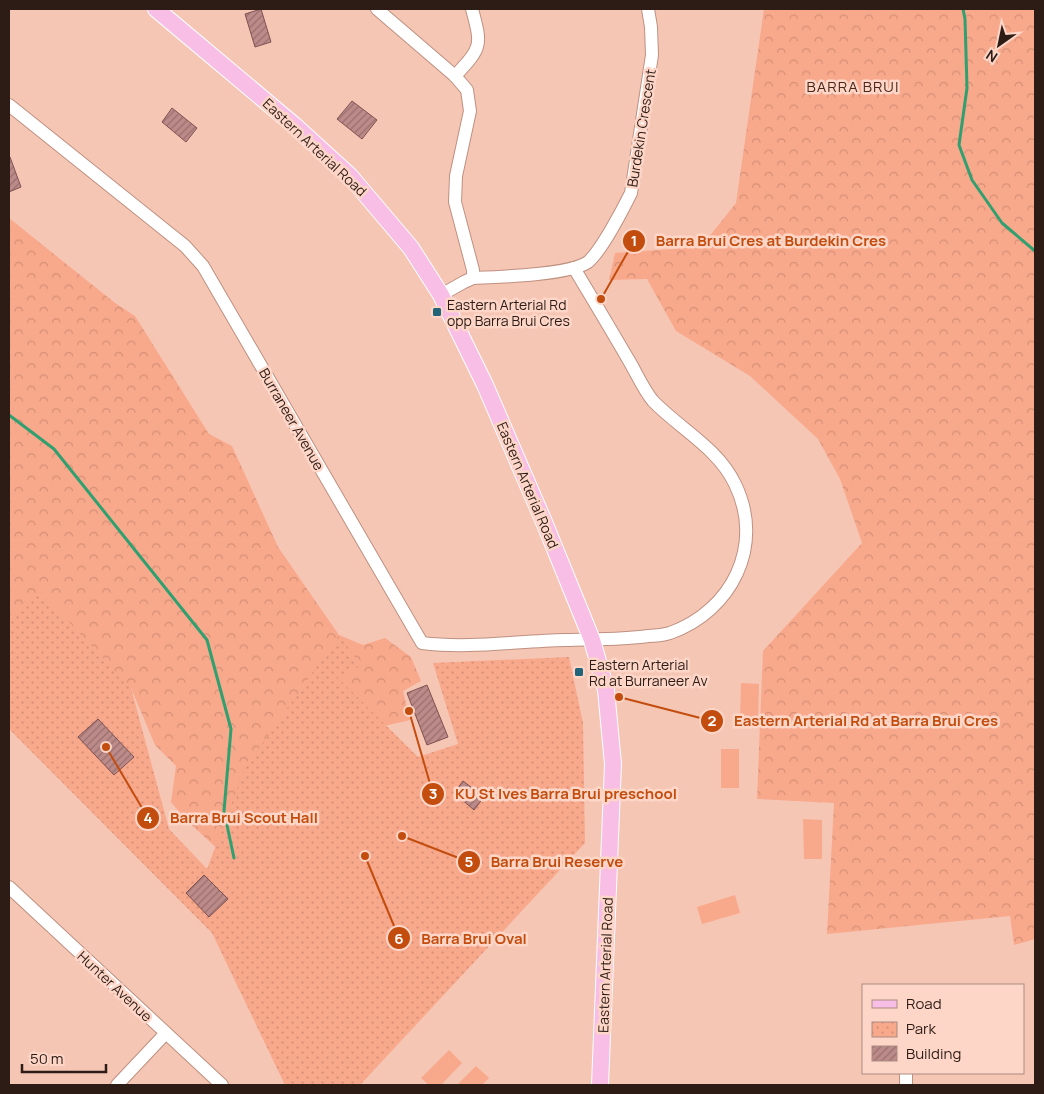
<svg xmlns="http://www.w3.org/2000/svg" width="1044" height="1094" viewBox="0 0 1044 1094" font-family="Manrope,sans-serif">
<defs>
<pattern id="forest-crowns" width="20" height="18" patternUnits="userSpaceOnUse" patternTransform="scale(1.25)"><rect width="20" height="18" fill="#f8a88b"/><path d="M2 6a3 3 0 1 1 6 0M12 15a3 3 0 1 1 6 0" fill="none" stroke="#d59077"/></pattern>
<pattern id="park-dots" width="8" height="8" patternUnits="userSpaceOnUse" patternTransform="scale(1.25)"><rect width="8" height="8" fill="#f8a88b"/><path d="M2 2h.1M6 6h.1" fill="none" stroke="#d59077" stroke-width="1.8" stroke-linecap="round"/></pattern>
<pattern id="building-hatch" width="6" height="6" patternUnits="userSpaceOnUse" patternTransform="scale(1.25)"><rect width="6" height="6" fill="#bb8a89"/><path d="M-1 1l2-2M0 6l6-6M5 7l2-2" fill="none" stroke="#98706f"/></pattern>
</defs>
<rect width="100%" height="100%" fill="#f6c6b5"/>
<g fill="#f8a88b">
<polygon points="741,683 759,684 758,723 740,723"/>
<rect x="721" y="749" width="18" height="39"/>
<polygon points="803,819 822,820 822,859 804,859"/>
<polygon points="735,895 740,913 702,924 697,907"/>
<polygon points="449,1050 462,1063 441,1085 429,1085 421,1078"/>
<polygon points="476,1066 489,1078 482,1085 457,1085"/>
</g>
<g fill="url(#forest-crowns)">
<polygon points="764,9 1035,9 1035,939 1014,945 1010,916 827,934 834,803 757,799 763,651 862,543 840,479 818,439 750,376 676,331 647,279 609,280 615,253 701,247 736,203"/>
<polygon points="9,218 115,303 135,316 209,434 232,446 278,547 339,635 363,645 385,638 411,657 421,681 403,691 410,720 376,728 222,853 185,819 171,802 176,766 155,745 131,688 9,729"/>
</g>
<polygon fill="url(#park-dots)" points="39,590 131,688 169,829 207,869 245,768 339,635 361,666 337,677 418,757 458,744 433,663 569,657 583,723 585,843 360,1085 285,1085 212,933 9,729 9,619"/>
<g fill="none" stroke-linecap="round" stroke-linejoin="round">
<g stroke="#30a070" stroke-width="3">
<polyline points="963,9 965,19 967,88 959,145 972,180 1002,223 1035,251"/>
<polyline points="9,415 54,449 207,640 231,729 224,811 234,858"/>
</g>
</g>
<g fill="url(#building-hatch)" stroke="#7e5251">
<polygon points="261,9 271,42 255,47 245,14"/>
<polygon points="352,101 377,120 362,139 337,119"/>
<polygon points="172,108 197,128 186,142 162,122"/>
<polygon points="10,157 21,187 9,192 9,158"/>
<polygon points="427,685 448,737 427,745 407,693"/>
<polygon points="98,719 134,757 114,775 78,737"/>
<polygon points="463,781 484,797 474,810 454,793"/>
<polygon points="204,875 228,899 209,917 186,893"/>
</g>
<g fill="none" stroke-linecap="round" stroke-linejoin="round">
<g stroke="#be9080" stroke-width="14">
<g id="minor">
<polyline points="377,9 455,76 467,90 470,111 456,176 455,202 473,270 473,278"/>
<path d="M455,76C482,47 482,46 472,9"/>
<path d="M9,105L185,246L203,266L422,643C469,649 517,641 565,640C593,639 620,640 648,636C655,636 663,635 670,633C732,611 765,545 735,484C718,448 680,429 653,401C643,389 636,372 628,359C610,328 592,298 574,268"/>
<path d="M441,295L464,282L473,278C498,277 570,275 588,262C601,251 623,209 631,193L652,55L651,27L648,9"/>
<polyline points="9,887 222,1085"/>
<polyline points="117,1085 166,1033"/>
<polyline points="906,1085 906,1073"/>
</g>
</g>
<g stroke="#fff" stroke-width="18">
<polyline id="major" points="156,9 294,125 350,176 411,248 441,295 485,385 544,522 592,640 606,690 613,764 600,1085"/>
</g>
<use href="#minor" stroke="#fff" stroke-width="12"/>
<use href="#major" stroke="#f8bee5" stroke-width="16"/>
</g>
<g fill="#236578" stroke="#fdd6c8" stroke-width="2">
<rect x="432" y="307" width="10" height="10" rx="2.5"/>
<rect x="574" y="667" width="10" height="10" rx="2.5"/>
</g>
<g text-anchor="middle" dominant-baseline="central" stroke-width="5" stroke-linejoin="round" paint-order="stroke">
<g font-size="14" fill="#2d1c15" stroke="#fdd6c8">
<text transform="translate(641 128) rotate(-81)">Burdekin Crescent</text>
<text transform="translate(315 147) rotate(43)">Eastern Arterial Road</text>
<text transform="translate(292 419) rotate(60)">Burraneer Avenue</text>
<text transform="translate(528 485) rotate(67)">Eastern Arterial Road</text>
<text transform="translate(605 965) rotate(-88)">Eastern Arterial Road</text>
<text transform="translate(115 986) rotate(43)">Hunter Avenue</text>
</g>
<g font-size="14" fill="#2d1c15" stroke="#fdd6c8" text-anchor="start">
<text x="447" y="304">Eastern Arterial Rd<tspan x="447" dy="16">opp Barra Brui Cres</tspan></text>
<text x="589" y="664">Eastern Arterial<tspan x="589" dy="16">Rd at Burraneer Av</tspan></text>
</g>
<g font-size="15" letter-spacing="1" fill="#4b2719" stroke="#fdd6c8">
<text x="853" y="86">BARRA BRUI</text>
</g>
</g>
<path fill="none" stroke="#c34d0e" stroke-width="2" d="M601 299L634 241M619 697L712 721M409 711L433 794M106 747L148 818M402 836L469 862M365 856L399 938"/>
<g fill="#c34d0e" stroke="#fdd6c8" stroke-width="2">
<circle cx="601" cy="299" r="5"/>
<circle cx="619" cy="697" r="5"/>
<circle cx="409" cy="711" r="5"/>
<circle cx="106" cy="747" r="5"/>
<circle cx="402" cy="836" r="5"/>
<circle cx="365" cy="856" r="5"/>
<circle cx="634" cy="241" r="12"/>
<circle cx="712" cy="721" r="12"/>
<circle cx="433" cy="794" r="12"/>
<circle cx="148" cy="818" r="12"/>
<circle cx="469" cy="862" r="12"/>
<circle cx="399" cy="938" r="12"/>
</g>
<g font-size="15" text-anchor="middle" font-weight="bold" fill="#fff">
<text x="634" y="246">1</text>
<text x="712" y="726">2</text>
<text x="433" y="799">3</text>
<text x="148" y="823">4</text>
<text x="469" y="867">5</text>
<text x="399" y="944">6</text>
</g>
<g font-size="15" text-anchor="middle" font-weight="bold" fill="#c34d0e" stroke="#fdd6c8" stroke-width="5" stroke-linejoin="round" paint-order="stroke">
<text x="771" y="246">Barra Brui Cres at Burdekin Cres</text>
<text x="866" y="726">Eastern Arterial Rd at Barra Brui Cres</text>
<text x="566" y="799">KU St Ives Barra Brui preschool</text>
<text x="244" y="823">Barra Brui Scout Hall</text>
<text x="557" y="867">Barra Brui Reserve</text>
<text x="474" y="944">Barra Brui Oval</text>
</g>
<rect width="1044" height="1094" fill="none" stroke="#2d1c15" stroke-width="20"/>
<rect x="862" y="984" width="162" height="90" fill="#fdd6c8" stroke="#aa8c80"/>
<rect x="872" y="1000" width="25" height="8" fill="#f8bee5" stroke="#aa8c80"/>
<text x="906" y="1009" font-size="15" fill="#2d1c15">Road</text>
<rect x="872" y="1022" width="25" height="15" fill="url(#park-dots)" stroke="#aa8c80"/>
<text x="906" y="1034" font-size="15" fill="#2d1c15">Park</text>
<rect x="872" y="1046" width="25" height="15" fill="url(#building-hatch)" stroke="#aa8c80"/>
<text x="906" y="1059" font-size="15" fill="#2d1c15">Building</text>
<g transform="translate(999 45) rotate(213)" stroke="#fdd6c8" stroke-width="4" paint-order="stroke">
<path d="M0-4L9 19L0 12L-9 19Z" fill="#2d1c15"/>
<text y="-8" font-size="14" font-weight="bold" text-anchor="middle" fill="#2d1c15">N</text>
</g>
<path d="M22 1064v8h84v-8" fill="none" stroke="#2d1c15" stroke-width="2.5"/>
<text x="30" y="1064" font-size="15" fill="#2d1c15" stroke="#fdd6c8" stroke-width="4" paint-order="stroke">50 m</text>
</svg>
